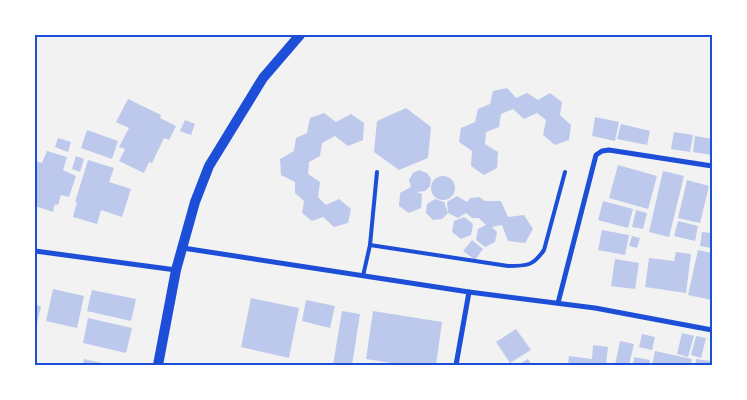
<svg xmlns="http://www.w3.org/2000/svg" width="747" height="400" viewBox="0 0 747 400" font-family="Rubik,sans-serif">
<rect width="100%" height="100%" fill="#f2f2f2"/>
<g fill="#bdc9ec">
<polygon points="507,88 516,98 527,93 538,100 550,93 562,102 560,115 571,125 569,140 555,145 543,135 546,120 537,113 524,119 513,109 501,114 499,127 486,132 485,144 498,152 497,168 484,175 471,166 472,151 459,142 461,128 475,122 478,109 490,104 493,91"/>
<polygon points="128,99 161,115 160,118 176,126 169,140 164,138 152,163 149,162 144,173 119,161 125,149 119,147 129,128 116,122"/>
<polygon points="406,108 431,127 428,158 399,170 374,152 377,121"/>
<polygon points="324,113 336,122 351,114 364,123 363,140 348,146 335,136 322,143 320,156 309,162 308,174 320,182 318,197 326,205 339,199 351,209 348,223 334,227 323,217 312,221 302,213 304,201 295,193 295,182 281,175 280,159 294,151 296,138 307,133 310,118"/>
<polygon points="595,117 619,122 615,141 592,136"/>
<polygon points="185,120 195,124 191,135 180,131"/>
<polygon points="621,124 650,131 647,145 617,139"/>
<polygon points="87,130 118,141 112,159 81,148"/>
<polygon points="674,132 693,135 690,152 671,149"/>
<polygon points="695,136 712,139 712,155 693,152"/>
<polygon points="58,138 71,142 68,152 55,147"/>
<polygon points="47,151 67,157 63,170 76,176 69,197 61,195 58,205 55,204 53,212 35,206 35,161 42,163"/>
<polygon points="76,156 84,159 80,172 72,169"/>
<polygon points="88,160 114,168 109,182 131,189 122,217 101,210 97,224 73,217 77,202 75,202"/>
<polygon points="618,165 657,176 648,209 609,198"/>
<polygon points="419,170 427,173 431,179 430,186 425,191 417,192 422,194 421,208 409,213 399,206 400,193 411,187 409,180 413,173"/>
<polygon points="663,171 684,176 669,237 649,232"/>
<circle cx="443" cy="188" r="12"/>
<polygon points="687,180 709,186 700,223 678,218"/>
<polygon points="457,196 467,202 470,198 479,197 485,201 501,201 508,217 524,215 533,229 525,243 508,241 502,225 492,227 497,232 495,242 485,247 476,240 478,229 486,225 479,218 472,218 466,213 458,218 448,213 447,202"/>
<polygon points="435,199 444,202 448,213 442,219 433,220 426,213 427,204"/>
<polygon points="603,201 633,209 628,228 598,220"/>
<polygon points="636,210 647,213 643,229 632,227"/>
<polygon points="464,217 473,224 471,235 461,239 452,232 454,221"/>
<polygon points="678,221 698,226 695,241 674,236"/>
<polygon points="602,230 629,235 625,255 598,250"/>
<polygon points="702,232 712,233 712,248 700,246"/>
<polygon points="632,236 640,238 637,248 629,246"/>
<polygon points="472,240 483,249 475,260 463,251"/>
<polygon points="698,250 712,253 712,300 688,295"/>
<polygon points="676,252 691,254 686,293 645,287 649,258 674,261"/>
<polygon points="615,259 639,263 635,289 611,286"/>
<polygon points="53,289 84,296 77,328 46,321"/>
<polygon points="92,290 136,299 131,321 87,311"/>
<polygon points="251,298 299,308 289,358 241,347"/>
<polygon points="306,300 335,306 330,328 302,321"/>
<polygon points="35,305 41,306 36,327 35,327"/>
<polygon points="342,311 360,314 352,365 333,365"/>
<polygon points="373,311 442,322 436,365 404,365 366,359"/>
<polygon points="88,318 132,328 126,353 83,343"/>
<polygon points="516,329 531,350 510,363 496,342"/>
<polygon points="682,333 694,336 688,357 677,354"/>
<polygon points="642,334 655,337 652,350 639,347"/>
<polygon points="696,336 706,338 701,358 691,355"/>
<polygon points="620,341 634,344 629,365 615,365"/>
<polygon points="593,345 608,347 606,365 568,365 569,356 592,359"/>
<polygon points="655,351 692,359 691,365 652,365"/>
<polygon points="634,357 650,360 649,365 633,365"/>
<polygon points="84,359 106,364 106,365 83,365"/>
<polygon points="528,359 532,365 518,365"/>
<polygon points="696,359 710,361 710,365 695,365"/>
</g>
<g fill="none" stroke-linecap="round" stroke-linejoin="round">
<g stroke="#1d4ed8" stroke-width="4">
<path d="M370,245L508,266C527,266 533,266 544,250L565,172"/>
<polyline points="363,276 370,245 377,172"/>
</g>
<g stroke="#1d4ed8" stroke-width="5">
<polyline points="183,248 469,292 595,308 712,330"/>
<polyline points="35,251 176,270"/>
<polyline points="558,303 596,155 602,151 609,150 712,166"/>
<polyline points="456,365 469,292"/>
</g>
<polyline stroke="#1d4ed8" stroke-width="10" points="158,365 176,270 195,202 209,166 263,78 300,35"/>
</g>
<rect width="747" height="400" fill="none" stroke="#ffffff" stroke-width="72"/>
<rect x="36" y="36" width="675" height="328" fill="none" stroke="#1d4ed8" stroke-width="2"/>
</svg>
